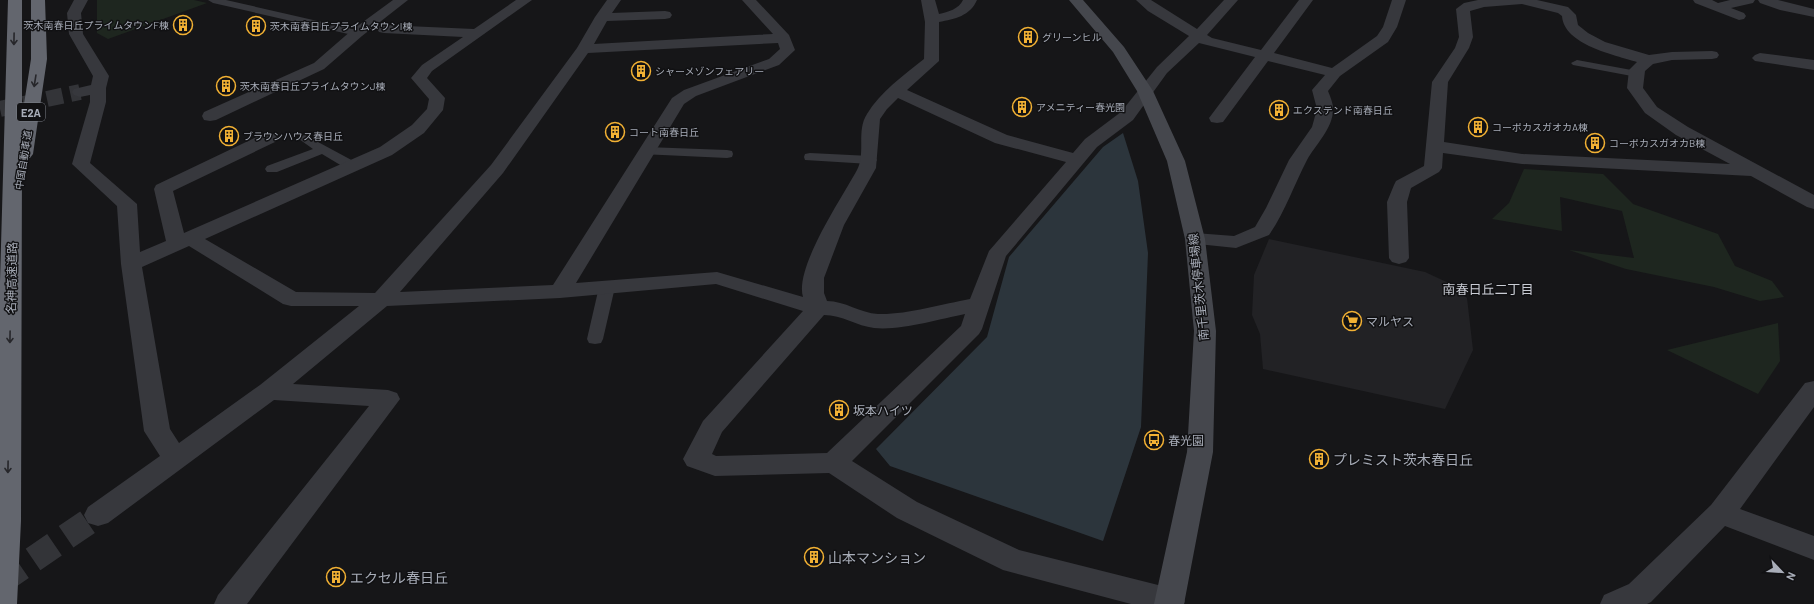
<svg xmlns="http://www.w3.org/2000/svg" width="1814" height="604" viewBox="0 0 1814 604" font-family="Barlow,'Noto Sans JP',sans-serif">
<rect width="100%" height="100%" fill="#161618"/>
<polygon fill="#222225" points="1269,239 1425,272 1453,285 1467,298 1473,350 1445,409 1263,369 1260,334 1252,315 1254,275"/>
<g fill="#1e261f">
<polygon points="97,0 194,0 207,3 108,39 97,33"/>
<polygon points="1524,169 1603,174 1633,204 1718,234 1735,266 1772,281 1784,297 1760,301 1714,287 1626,269 1569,250 1634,258 1622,211 1560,197 1562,231 1492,219 1509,203"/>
<polygon points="1778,323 1780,361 1758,394 1667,350"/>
</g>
<polygon fill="#2c353c" points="1123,133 1138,181 1148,253 1141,427 1103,541 890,466 876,449 987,337 1009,257 1103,147"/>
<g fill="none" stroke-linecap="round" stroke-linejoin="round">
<polyline stroke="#333438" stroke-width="16" stroke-dasharray="16 8" stroke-linecap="butt" points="0,109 80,92"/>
<polyline stroke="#333438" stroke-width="26" stroke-dasharray="26 14" stroke-linecap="butt" points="0,582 98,515"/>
<g fill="#37383d" fill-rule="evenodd">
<polygon points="208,0 226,0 357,30 362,33 357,36 213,3"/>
<polygon points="1577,60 1637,71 1643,74 1637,77 1573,65 1571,63"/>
<polygon points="305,135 357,163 359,166 357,169 347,169 322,154 277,172 267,172 265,169 267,166 313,149 299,139 301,136"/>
<polygon points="646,147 727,150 732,151 733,154 732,157 727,158 641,154 640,151 641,148"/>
<polygon points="810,153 870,156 875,157 877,160 875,163 870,164 805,160 804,157 805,154"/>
<polygon points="607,282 613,284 615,287 603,339 601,343 595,344 589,343 587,339 599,287 601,284"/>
</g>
<g fill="#37383d" fill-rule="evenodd">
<path d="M74,0H88L81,13L83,34L109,76L106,88V102L90,163L137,204L140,252L166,241L154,189L156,185L263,134L269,133L275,134L278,138L275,142L173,191L184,233L380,147L412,125L427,109L429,99L411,78L422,65L463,37L384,33L379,32L377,29L379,26L384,25L474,29L516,0H532L432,71L427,78L445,98L443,110L424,133L392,155L205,239L296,292L375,293L491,165L577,48L595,17L607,0H621L612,13L665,11L670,12L672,15L670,18L665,19L607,21L594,44L773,34L742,0H756L789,35L795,50L779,65L696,96L684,104L576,283L717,272L803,297C794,268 843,196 857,170C866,153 856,131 867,114C880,92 904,75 924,59L925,22L921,0H935L939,14C948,12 959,9 963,0H977C970,16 955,19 939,22V61L907,90L1007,135L1073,153L1085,139L1121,112L1157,67L1189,36L1148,11L1136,0H1151L1197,29L1224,0H1238L1207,35L1212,38L1261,50L1299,0H1313L1274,53L1332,68L1377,36L1383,27L1392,0H1406L1397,27L1388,42L1340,76L1328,91C1330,96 1333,103 1333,108C1334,128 1315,145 1307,160C1294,185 1285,212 1269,235L1236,248L1188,243L1185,239L1188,235L1195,233L1234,236L1255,227L1266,208L1289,160L1312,127L1317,109L1312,90L1325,75L1268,61L1223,122L1217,123L1211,122L1209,118L1255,57L1199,43L1167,73L1133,120L1097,147L1006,256L982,329L979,334L852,461L917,502L1019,550L1170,588L1181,592L1185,601L1184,604H1131L1003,570L897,518L829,473L715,476L687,466L683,459L703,421L803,311L716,284L560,298L387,306L293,384L388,390L397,393L400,399L247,604H214L218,595L369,406L274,400L108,523L98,526L88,523L84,515L88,507L160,456L144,431L121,264L117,206L72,164L90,102V95L80,97L74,95L72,92L74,89L91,85L93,76L69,34L67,13ZM778,43L780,49L769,59L684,90L672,98L553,285L400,292L503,173L588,53ZM898,98L995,143L1066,162L989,251L970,299C943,304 905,315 878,314C860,313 845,301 827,301L824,293V278L844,225L876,168L880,119L887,109ZM189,246L283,304L291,306H359L260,385L179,443L170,429L142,267ZM965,314L961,326L827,453L716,456L712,454L722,432L824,315C842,315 857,326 874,328C900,331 939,319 965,314Z"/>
<polygon points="393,0 408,0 362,36 324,69 216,120 210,121 204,120 202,116 204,112 314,63 352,30"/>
<path d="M1478,0H1537L1568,7L1576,15L1578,25L1588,33L1605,42L1649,55L1672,52L1712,51L1717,52L1719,55L1717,58L1712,59L1672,60L1653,64L1645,71L1643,88L1657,107L1688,127L1814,195V209L1807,207L1751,176L1522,164L1443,153L1442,168L1439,172L1411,188L1407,202L1409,258L1406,262L1399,264L1392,262L1389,258L1387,202L1394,185L1396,181L1424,166L1432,82L1455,48L1459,37L1456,9L1464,3ZM1522,4L1558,13L1562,16C1564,45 1615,55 1637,62L1629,70L1627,88L1645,113L1676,135L1730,164L1522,154L1444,142L1448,82L1469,48L1473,37L1470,11L1484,7Z"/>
<polygon points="1693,0 1712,0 1718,3 1730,0 1755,0 1753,3 1731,8 1744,13 1746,16 1744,19 1739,20 1695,3"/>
<polygon points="1758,0 1778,0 1814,9 1814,17 1780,10 1760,3"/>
<polygon points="1760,53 1814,60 1814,70 1755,61 1752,58 1755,55"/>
<polygon points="1814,381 1814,407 1740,509 1814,536 1814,560 1725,526 1651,602 1647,604 1600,604 1604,595 1629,584 1711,505 1805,383"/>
</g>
<polygon fill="#45474d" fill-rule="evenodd" points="1069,0 1083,0 1124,47 1153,91 1185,161 1205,239 1216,331 1213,452 1184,604 1154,604 1187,452 1194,331 1185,239 1167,161 1137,91 1113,52"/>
<polygon fill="#63666e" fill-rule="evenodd" points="8,0 22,0 22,117 31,59 31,0 45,0 47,59 33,154 30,158 22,159 21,521 17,604 0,604 0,281"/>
</g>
<defs><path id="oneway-shaft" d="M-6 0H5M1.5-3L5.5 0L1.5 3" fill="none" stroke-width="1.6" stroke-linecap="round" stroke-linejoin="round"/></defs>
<g stroke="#26262a">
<use href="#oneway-shaft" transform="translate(14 39) rotate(91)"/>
<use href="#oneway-shaft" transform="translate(35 81) rotate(99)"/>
<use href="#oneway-shaft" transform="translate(10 337) rotate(91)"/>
<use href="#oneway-shaft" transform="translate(8 467) rotate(91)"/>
</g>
<defs>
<g id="building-ring" transform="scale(1)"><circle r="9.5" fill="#111113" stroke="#f2b134" stroke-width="1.5"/><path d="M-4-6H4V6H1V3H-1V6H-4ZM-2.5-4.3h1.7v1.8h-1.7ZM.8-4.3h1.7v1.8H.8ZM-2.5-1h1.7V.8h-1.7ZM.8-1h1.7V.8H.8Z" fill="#f2b134"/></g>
<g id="supermarket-ring" transform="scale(1)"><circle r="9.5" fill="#111113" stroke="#f2b134" stroke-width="1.5"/><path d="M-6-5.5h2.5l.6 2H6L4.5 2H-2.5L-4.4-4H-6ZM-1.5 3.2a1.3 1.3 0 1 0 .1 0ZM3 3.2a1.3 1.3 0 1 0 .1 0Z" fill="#f2b134"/></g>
<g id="bus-ring" transform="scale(1)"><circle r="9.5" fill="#111113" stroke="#f2b134" stroke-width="1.5"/><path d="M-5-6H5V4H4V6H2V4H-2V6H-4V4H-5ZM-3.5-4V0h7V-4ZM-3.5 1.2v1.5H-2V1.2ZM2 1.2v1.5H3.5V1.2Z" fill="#f2b134"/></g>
</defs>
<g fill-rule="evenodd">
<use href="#building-ring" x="183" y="25"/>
<use href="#building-ring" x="256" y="26"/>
<use href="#building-ring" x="1028" y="37"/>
<use href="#building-ring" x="641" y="71"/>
<use href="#building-ring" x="226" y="86"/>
<use href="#building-ring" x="1022" y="107"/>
<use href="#building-ring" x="1279" y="110"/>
<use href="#building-ring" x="1478" y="127"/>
<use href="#building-ring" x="615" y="132"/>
<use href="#building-ring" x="229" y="136"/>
<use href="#building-ring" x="1595" y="143"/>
<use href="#supermarket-ring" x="1352" y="321"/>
<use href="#building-ring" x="839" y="410"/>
<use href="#bus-ring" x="1154" y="440"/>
<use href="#building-ring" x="1319" y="459"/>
<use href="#building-ring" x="814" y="557"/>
<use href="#building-ring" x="336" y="577"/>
</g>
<g text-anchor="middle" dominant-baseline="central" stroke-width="3" stroke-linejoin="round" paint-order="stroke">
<g font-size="10" fill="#a8adb8" stroke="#111113" text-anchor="start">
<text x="169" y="25" text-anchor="end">茨木南春日丘プライムタウンF棟</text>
<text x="270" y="26">茨木南春日丘プライムタウンI棟</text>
<text x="1042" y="37">グリーンヒル</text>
<text x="655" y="71">シャーメゾンフェアリー</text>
<text x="240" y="86">茨木南春日丘プライムタウンJ棟</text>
<text x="1036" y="107">アメニティー春光園</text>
<text x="1293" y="110">エクステンド南春日丘</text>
<text x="1492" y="127">コーポカスガオカA棟</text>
<text x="629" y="132">コート南春日丘</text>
<text x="243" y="136">ブラウンハウス春日丘</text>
<text x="1609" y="143">コーポカスガオカB棟</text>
</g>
<g font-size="10" fill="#a8adb8" stroke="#111113">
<text transform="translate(23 160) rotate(-81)">中国自動車道</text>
</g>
<rect fill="#111113" stroke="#7b7e86" stroke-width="1" x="17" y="103" width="28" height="18" rx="3"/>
<g font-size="11" font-weight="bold" fill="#a8adb8">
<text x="31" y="112">E2A</text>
</g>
<g font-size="12" fill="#a8adb8" stroke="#111113">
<text transform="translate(11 278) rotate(-89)">名神高速道路</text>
<text transform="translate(1198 287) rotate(-96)">南千里茨木停車場線</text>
</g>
<g font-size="12" fill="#a8adb8" stroke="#111113" text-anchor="start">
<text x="1366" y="321">マルヤス</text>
<text x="853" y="410">坂本ハイツ</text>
<text x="1168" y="440">春光園</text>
</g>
<g font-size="13" fill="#c9ccd4" stroke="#111113">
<text x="1488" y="289">南春日丘二丁目</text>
</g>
<g font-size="14" fill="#a8adb8" stroke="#111113" text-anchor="start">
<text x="1333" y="459">プレミスト茨木春日丘</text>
<text x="828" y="557">山本マンション</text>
<text x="350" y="577">エクセル春日丘</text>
</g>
</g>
<g transform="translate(1782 572) rotate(115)" stroke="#111113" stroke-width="3" paint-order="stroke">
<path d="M0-3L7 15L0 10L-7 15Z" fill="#a8adb8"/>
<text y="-6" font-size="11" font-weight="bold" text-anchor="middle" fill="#a8adb8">N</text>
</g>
</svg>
